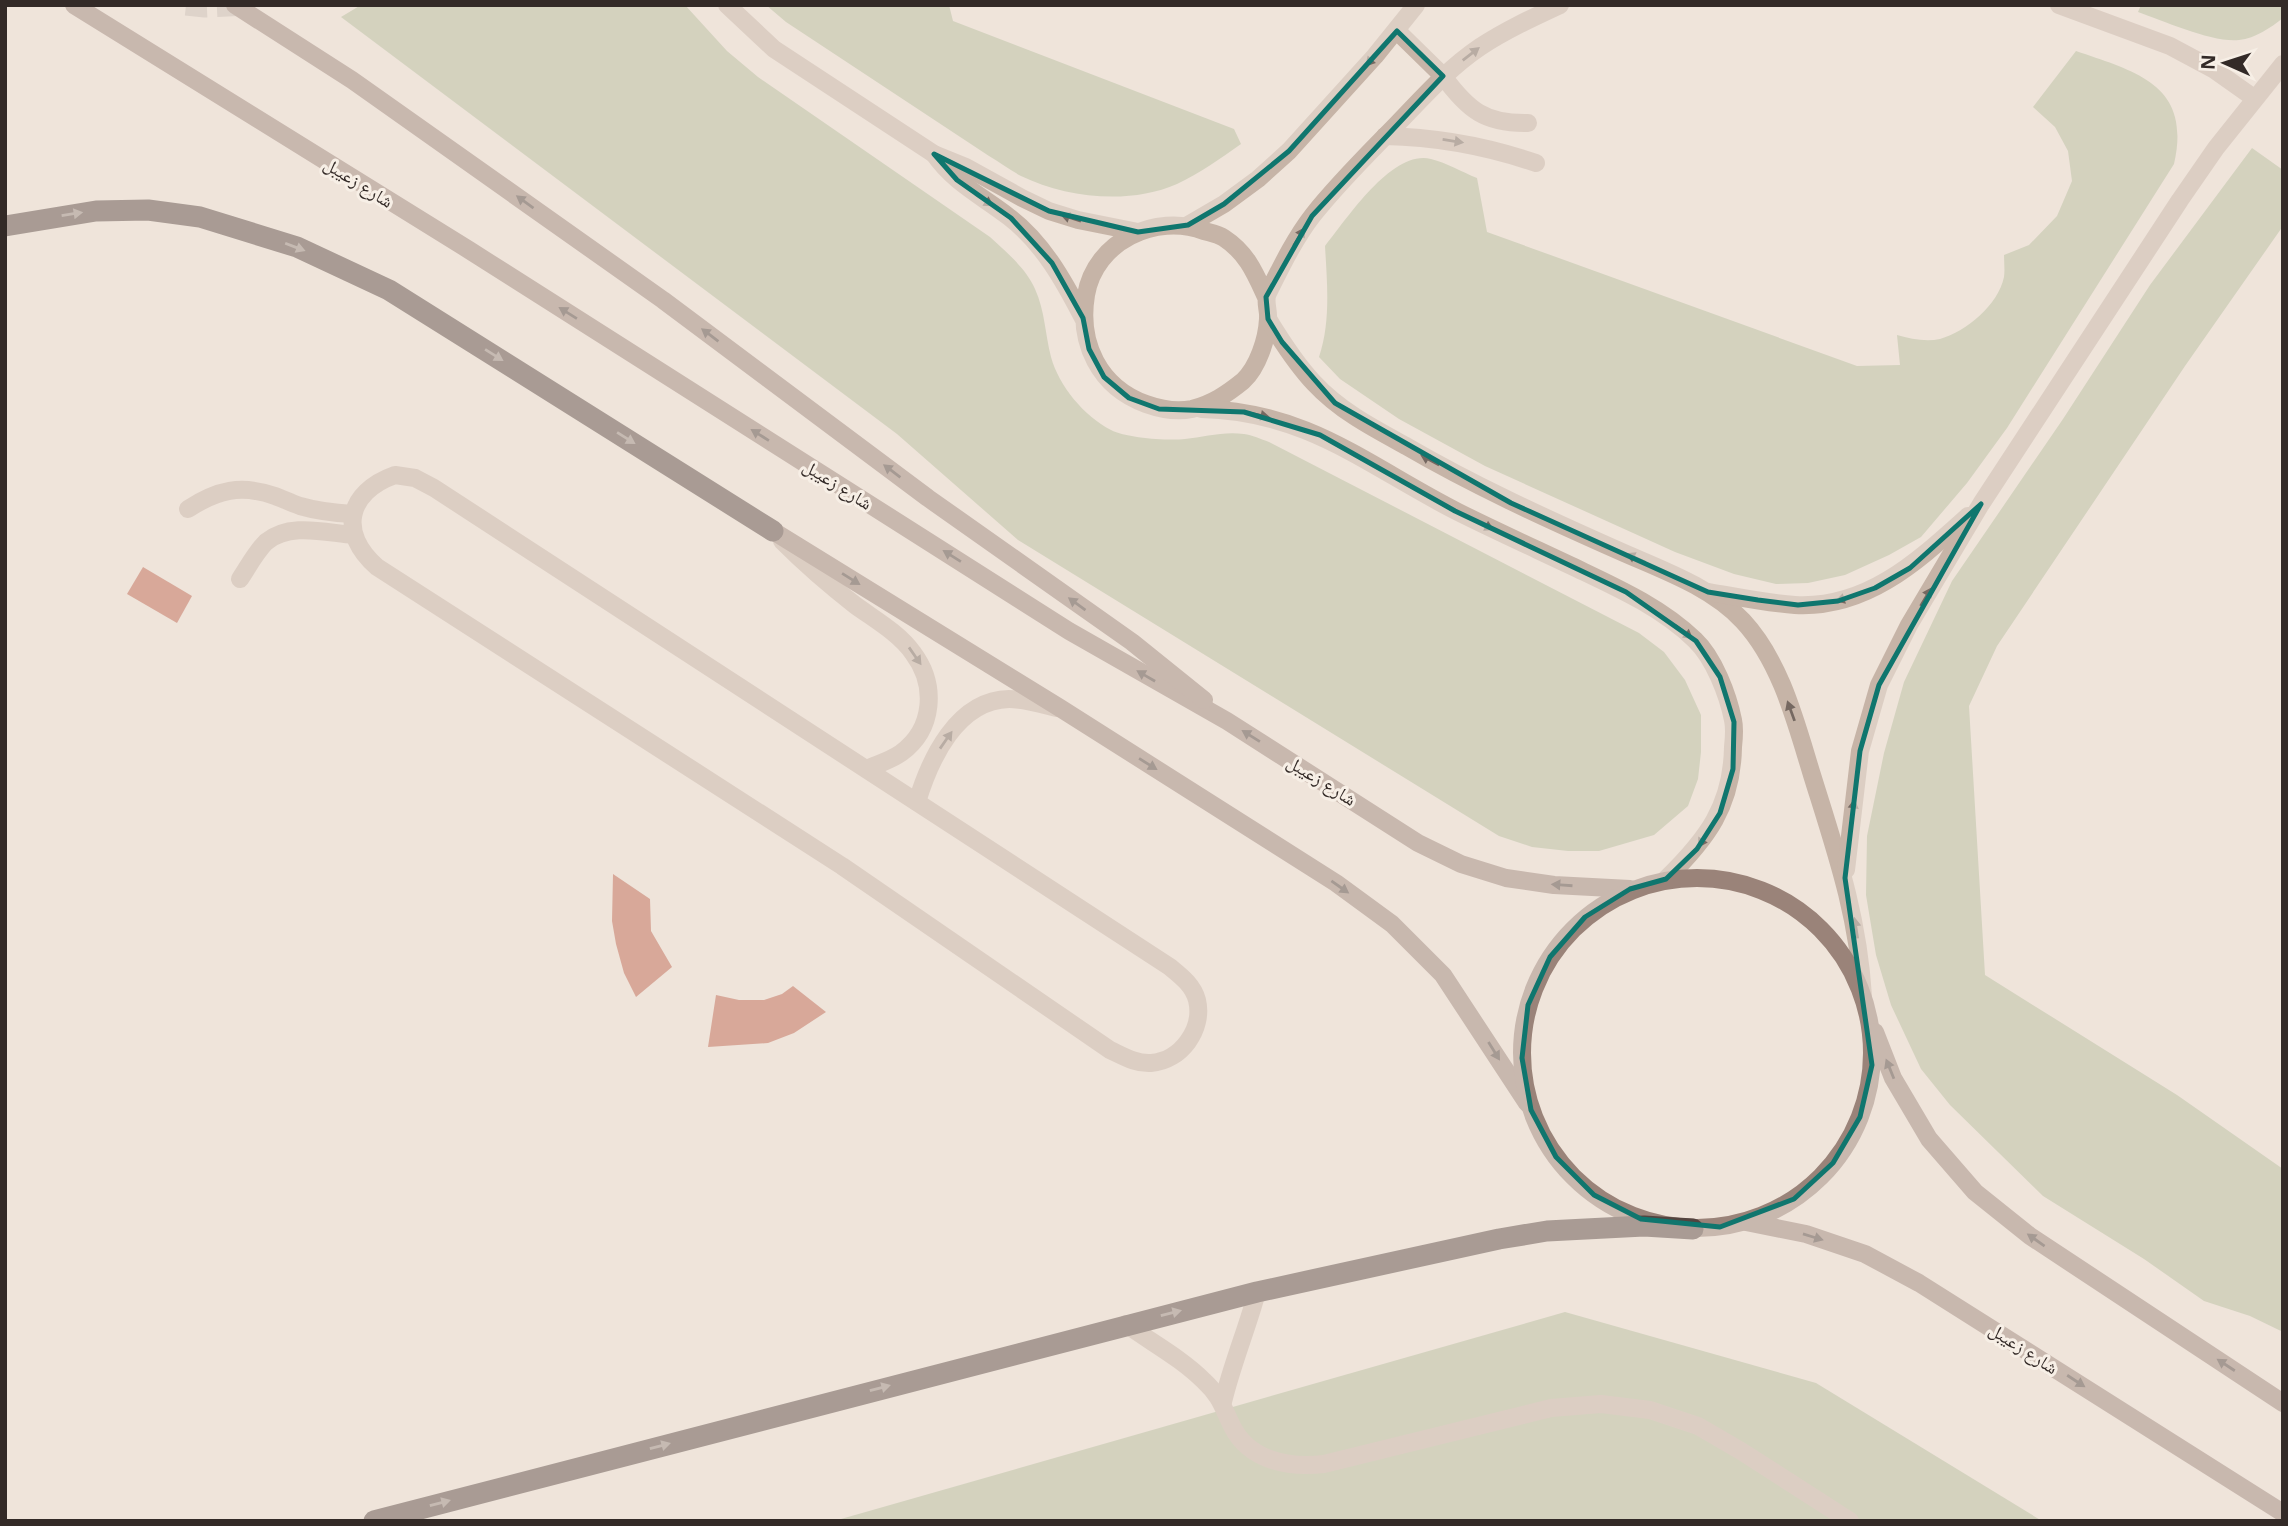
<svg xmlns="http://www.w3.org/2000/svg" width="2288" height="1526" viewBox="0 0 2288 1526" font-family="'Noto Sans','Noto Naskh Arabic',sans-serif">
<rect width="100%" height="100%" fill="#efe4da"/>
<g fill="#b3bd9c">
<path d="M361,5H685L727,51L758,77L990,237C1006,252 1026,268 1035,289C1045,311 1045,334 1051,357C1059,386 1084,416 1111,430C1126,438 1168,441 1185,439C1204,437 1224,431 1244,434C1252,435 1261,439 1269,442L1639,633L1664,652L1685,680L1701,715V752L1698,779L1688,806L1654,835L1599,851H1568L1532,847L1499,836L1018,540L897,434L341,17Z"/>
<path d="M766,5H949L953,21L1234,129L1241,144C1220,159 1200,173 1177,184C1129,205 1067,198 1021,176C1010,170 999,162 989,156L786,22Z"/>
<path d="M2141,5H2283V18C2270,28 2256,38 2239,40C2213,43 2164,21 2138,12Z"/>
<path d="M2076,51C2137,72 2192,85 2174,164L2007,428L1967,483L1921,537L1889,555L1845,575L1808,583L1776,584L1734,574L1675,552L1485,466L1399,419L1340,379L1319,357C1331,322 1327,282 1325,246C1347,219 1392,149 1431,159C1447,163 1462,172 1477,178L1487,232L1857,366L1900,365L1897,335C1911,339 1926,342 1940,339C1967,331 1998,305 2004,277C2005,270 2004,262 2004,255L2029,245L2057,216L2072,181L2068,151L2055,127L2033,107Z"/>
<polygon points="2252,148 2283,170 2283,226 2185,366 1997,646 1969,706 1985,975 2177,1095 2283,1169 2283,1332 2250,1316 2204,1301 2144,1259 2043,1196 1950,1105 1921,1069 1891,1005 1876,955 1866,895 1867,836 1884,753 1904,682 1952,581 2063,419 2150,285"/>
<polygon points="1565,1312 1816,1383 2042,1521 834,1521"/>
</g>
<g fill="#bc614b">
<polygon points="143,567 192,596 177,623 127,594"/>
<polygon points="613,874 650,899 651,931 672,967 636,997 624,973 616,944 612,921"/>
<polygon points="793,986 826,1012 794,1033 768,1043 708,1047 716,995 739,1000 764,1000 782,994"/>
</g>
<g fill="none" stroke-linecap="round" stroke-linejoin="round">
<polyline stroke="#c9bfb6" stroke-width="21" stroke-dasharray="21 10" stroke-linecap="butt" points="186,5 205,7 249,5"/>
<g stroke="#c6b4a7" stroke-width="18">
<path d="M1443,76C1468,110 1485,124 1528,123"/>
<path d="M1385,136C1438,137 1486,146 1536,163"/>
<path d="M395,475L415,478L434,488L1170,967C1181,976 1193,985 1197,1000C1204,1029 1181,1061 1151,1063C1136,1064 1123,1056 1110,1050L842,866L377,567C338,533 347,492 395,475Z"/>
<path d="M188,509C217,490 241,484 275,496C283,499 291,503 300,506C317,511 335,513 353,514"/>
<path d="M782,541C805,564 829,585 855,605C874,619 899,633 913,653C937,685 934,729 901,753C891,760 878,764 867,769"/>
<path d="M240,579C248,567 256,552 266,542C290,522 326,533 354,535"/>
<path d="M917,802C930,759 957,700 1009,699C1025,699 1041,704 1057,708"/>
</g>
<g stroke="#c6b4a7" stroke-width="18">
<polyline points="727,5 774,49 934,154 966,167 1022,198 1049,211 1078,220 1138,232"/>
<polyline points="2059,5 2170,46 2213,69 2254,98"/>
<polyline points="1397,31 1443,76"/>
<path d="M934,154C954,183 982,196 1009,217C1043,243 1064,281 1083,318"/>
<polyline points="1188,225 1224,204 1258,179 1289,151 1375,56 1416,5"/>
<path d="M1266,297C1255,273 1247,253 1224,238C1218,234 1211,233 1204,231C1156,213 1095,241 1086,295C1078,343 1099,387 1146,404C1160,409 1178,412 1192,409C1212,404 1227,394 1243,381C1258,367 1267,339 1268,319C1269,310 1264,301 1268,293C1281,267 1295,238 1313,215C1339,182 1370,152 1399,122C1425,95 1449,68 1480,47C1506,30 1532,18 1560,5"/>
<path d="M1268,319C1282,342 1296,364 1314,383C1340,411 1373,428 1406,446C1473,485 1543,517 1615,549C1659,569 1709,585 1743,621C1781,662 1796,723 1812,775C1836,852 1858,915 1863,996"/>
<path d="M1201,409C1308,411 1369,467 1458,512C1498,532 1538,550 1578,569C1618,588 1662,608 1695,640C1714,658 1728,695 1733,720C1735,729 1734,738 1733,747C1732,806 1707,839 1666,879"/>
<path d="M1709,592C1738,597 1766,603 1795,605C1867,609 1918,561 1968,516"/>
<polyline points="1846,870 1860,751 1879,685 1909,625 1981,504 2180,200 2216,148 2283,64"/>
<path d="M1126,1324C1152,1343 1181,1358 1204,1381C1221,1397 1222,1406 1232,1426C1249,1461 1289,1468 1324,1464L1551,1408L1601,1404L1650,1410L1698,1426L1741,1451L1850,1521"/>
<path d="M1223,1402C1232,1364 1247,1329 1257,1292"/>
</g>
<g stroke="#9a8379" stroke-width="18">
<polyline points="74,5 469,250 1069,631 1227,721 1418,843 1461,864 1506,878 1554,885 1630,889"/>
<polyline points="235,5 352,80 663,300 928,498 1132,642 1204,700"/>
<polyline points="773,531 1060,708 1336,883 1392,924 1443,975 1527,1103"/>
<circle cx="1697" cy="1053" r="175"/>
<polyline points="1875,1032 1893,1078 1929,1139 1975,1192 2030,1236 2283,1403"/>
<polyline points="1746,1222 1806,1234 1865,1254 1919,1283 2283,1513"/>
</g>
<g stroke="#54443f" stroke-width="21">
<polyline points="5,226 96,211 148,210 200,217 297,247 389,290 773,531"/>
<polyline points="374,1521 1257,1292 1499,1239 1547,1231 1644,1226 1693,1229"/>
</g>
</g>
<defs><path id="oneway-solid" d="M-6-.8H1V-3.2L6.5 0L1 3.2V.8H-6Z" transform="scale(1.75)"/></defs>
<g fill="#756861">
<use href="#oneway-solid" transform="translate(1471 54) rotate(-38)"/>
<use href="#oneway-solid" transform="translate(1373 58) rotate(132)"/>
<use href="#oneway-solid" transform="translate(1453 141) rotate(9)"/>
<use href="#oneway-solid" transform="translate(984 200) rotate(33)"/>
<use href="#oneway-solid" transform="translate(1071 218) rotate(-162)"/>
<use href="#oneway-solid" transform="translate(1299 237) rotate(-59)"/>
<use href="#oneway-solid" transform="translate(1259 415) rotate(12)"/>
<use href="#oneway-solid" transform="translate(1430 460) rotate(-151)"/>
<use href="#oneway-solid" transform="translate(1484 525) rotate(26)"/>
<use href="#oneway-solid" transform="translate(1636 558) rotate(-156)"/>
<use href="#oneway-solid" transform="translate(1926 597) rotate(-59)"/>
<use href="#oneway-solid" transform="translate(1846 598) rotate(163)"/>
<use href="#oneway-solid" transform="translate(1684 632) rotate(38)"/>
<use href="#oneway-solid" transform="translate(915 656) rotate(55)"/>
<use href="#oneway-solid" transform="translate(1791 711) rotate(-110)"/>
<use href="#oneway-solid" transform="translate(946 740) rotate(-55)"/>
<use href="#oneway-solid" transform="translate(1853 810) rotate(-83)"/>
<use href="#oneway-solid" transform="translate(1704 838) rotate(122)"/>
<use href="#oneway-solid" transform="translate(1856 928) rotate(-99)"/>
</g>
<g fill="#4d403c">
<use href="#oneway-solid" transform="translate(525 202) rotate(-144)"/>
<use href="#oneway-solid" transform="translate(568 313) rotate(-148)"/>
<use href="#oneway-solid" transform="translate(710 335) rotate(-143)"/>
<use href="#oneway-solid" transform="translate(760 435) rotate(-148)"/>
<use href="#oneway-solid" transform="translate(892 471) rotate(-143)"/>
<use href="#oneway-solid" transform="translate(952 556) rotate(-148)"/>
<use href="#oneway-solid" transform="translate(851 579) rotate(32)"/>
<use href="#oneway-solid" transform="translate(1077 604) rotate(-144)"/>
<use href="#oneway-solid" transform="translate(1146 676) rotate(-150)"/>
<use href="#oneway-solid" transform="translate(1251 736) rotate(-148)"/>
<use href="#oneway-solid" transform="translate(1148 764) rotate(32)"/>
<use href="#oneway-solid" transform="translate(1562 885) rotate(-176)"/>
<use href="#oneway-solid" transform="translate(1340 887) rotate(35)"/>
<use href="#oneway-solid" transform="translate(1494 1051) rotate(58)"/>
<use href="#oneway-solid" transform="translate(1890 1069) rotate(-112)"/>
<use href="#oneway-solid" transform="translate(1813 1237) rotate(17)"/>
<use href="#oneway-solid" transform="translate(2036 1240) rotate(-145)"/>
<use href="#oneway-solid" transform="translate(2226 1365) rotate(-147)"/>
<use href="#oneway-solid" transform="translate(2076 1381) rotate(33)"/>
</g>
<g fill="#958882">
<use href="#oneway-solid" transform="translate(72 214) rotate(-9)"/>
<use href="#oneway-solid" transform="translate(295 247) rotate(21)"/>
<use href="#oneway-solid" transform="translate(494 355) rotate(32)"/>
<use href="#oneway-solid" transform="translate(626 438) rotate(32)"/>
<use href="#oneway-solid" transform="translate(1171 1313) rotate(-14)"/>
<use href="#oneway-solid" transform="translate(880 1388) rotate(-15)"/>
<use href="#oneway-solid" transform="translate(660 1446) rotate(-15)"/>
<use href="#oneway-solid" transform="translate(440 1503) rotate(-15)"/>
</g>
<path d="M0 0H2288V1526H0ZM1397,31L1443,76L1312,216L1266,297L1268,319L1282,342L1335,403L1511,503L1708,592L1758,600L1798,605L1838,601L1875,588L1910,568L1981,504L1879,685L1860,751L1845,878L1872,1065L1860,1117L1833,1163L1794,1199L1720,1227L1641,1219L1594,1195L1556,1157L1531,1110L1522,1058L1528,1005L1550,957L1585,917L1630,889L1666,879L1697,849L1720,813L1733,769L1734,722L1720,677L1696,641L1626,592L1455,511L1320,435L1244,412L1159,409L1129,398L1104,377L1089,349L1083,318L1052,263L1011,218L957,180L934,154L1049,211L1138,232L1188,225L1224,204L1289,151Z" fill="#efe4da" fill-opacity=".55" fill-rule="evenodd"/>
<path fill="none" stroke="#0f766e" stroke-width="5" stroke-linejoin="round" d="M1397,31L1443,76L1312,216L1266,297L1268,319L1282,342L1335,403L1511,503L1708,592L1758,600L1798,605L1838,601L1875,588L1910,568L1981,504L1879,685L1860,751L1845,878L1872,1065L1860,1117L1833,1163L1794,1199L1720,1227L1641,1219L1594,1195L1556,1157L1531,1110L1522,1058L1528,1005L1550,957L1585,917L1630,889L1666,879L1697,849L1720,813L1733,769L1734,722L1720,677L1696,641L1626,592L1455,511L1320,435L1244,412L1159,409L1129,398L1104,377L1089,349L1083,318L1052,263L1011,218L957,180L934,154L1049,211L1138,232L1188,225L1224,204L1289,151Z"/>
<g text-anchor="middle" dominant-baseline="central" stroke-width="6" stroke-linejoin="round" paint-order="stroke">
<g font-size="18" fill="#332a27" stroke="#f7efe6">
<text transform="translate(359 182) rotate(32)">شارع زعيبل</text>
<text transform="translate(838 484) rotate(32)">شارع زعيبل</text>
<text transform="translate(1322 780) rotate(32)">شارع زعيبل</text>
<text transform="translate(2024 1348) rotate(33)">شارع زعيبل</text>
</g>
</g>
<rect width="2288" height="1526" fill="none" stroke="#332a27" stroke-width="14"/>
<g transform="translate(2225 63) rotate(273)" stroke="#f7efe6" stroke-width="5" paint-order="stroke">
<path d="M0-5L12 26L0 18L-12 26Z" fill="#332a27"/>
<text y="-10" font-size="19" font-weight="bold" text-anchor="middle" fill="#332a27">N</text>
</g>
</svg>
